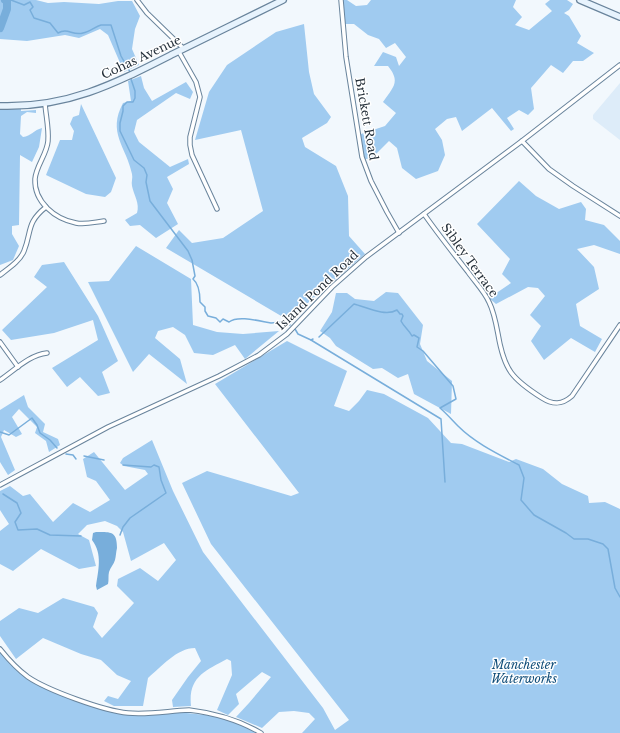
<svg xmlns="http://www.w3.org/2000/svg" width="620" height="733" viewBox="0 0 620 733" font-family="'Libre Baskerville',serif">
<rect width="100%" height="100%" fill="#f2f8fd"/>
<polygon fill="#ddecf9" points="620,83 620,140 593,119 593,115"/>
<g fill="#a0cbf0">
<polygon points="0,0 36,0 48,3 64,2 99,4 118,1 132,1 140,16 135,29 132,49 139,65 124,72 108,35 100,29 79,38 65,35 27,41 0,39"/>
<path d="M341,0H347L356,6L367,5L371,0H516L513,7L522,17L515,25L529,30L552,11L545,4L550,0H567L573,4L569,10L564,13L569,16L581,36L577,43L594,53L583,61H573L563,73L551,65L531,88L534,109L528,115L519,110L507,118L514,129L511,131L492,108L462,131L456,117L447,119L435,129L442,140L445,155L438,171L416,179L402,168L397,148L389,141L373,157L363,160L358,135L385,126L396,113L383,102C393,87 401,82 388,66H374L383,52L396,57L399,66L406,57L395,43L386,48L379,39L368,35L354,24H343Z"/>
<polygon points="304,24 309,72 314,94 331,117 327,123 302,138 305,147 336,166 348,196 349,236 365,254 288,320 166,248 179,230 192,243 223,238 263,211 241,130 195,140 209,92 227,65 276,32"/>
<path d="M141,76L144,88L152,101L186,82L193,92L190,99L176,93L137,120L134,132L139,142L170,167L188,159L189,164L167,177L173,189L167,203L178,224L156,238L140,225L130,226L125,220L137,213C140,203 134,196 132,186C131,182 133,178 132,174C126,146 107,133 123,103L131,101L128,81Z"/>
<polygon points="81,104 116,178 111,192 105,197 86,194 46,175 60,140 72,140 74,131 70,124 73,117 79,115"/>
<path d="M0,108H21V111L36,110V113L27,112L21,116L20,134L23,137C31,136 34,130 42,128L39,147L32,162L20,155L19,225L12,226V234L19,246L13,260L0,265Z"/>
<polygon points="519,181 536,196 559,209 581,202 586,209 585,220 604,225 620,241 620,254 594,245 577,249 594,267 599,289 576,304 580,326 602,339 595,352 571,338 544,360 531,341 541,326 530,315 545,296 538,288 528,287 496,304 489,298 511,283 502,274 510,259 477,224"/>
<polygon points="136,246 191,279 193,325 217,332 243,334 279,331 245,359 235,345 213,355 194,353 185,335 173,327 158,331 155,338 180,359 187,384 149,354 133,372 88,282 109,281"/>
<polygon points="64,262 98,316 118,361 102,372 110,393 98,396 80,377 67,387 52,368 98,340 93,320 54,333 11,340 2,330 47,287 34,277 42,265"/>
<polygon points="386,292 398,293 423,325 420,344 427,361 452,381 451,414 414,394 408,374 398,378 382,368 373,369 336,346 330,338 320,331 332,312 336,293 347,293 355,299 374,301"/>
<path d="M287,341L347,371L334,406L349,411L359,401L367,390L384,394L428,418L451,443L462,444L509,462L516,459L543,469L562,484L588,496L589,503L605,502L620,509V733H302L315,719L309,713L294,711L279,712L262,728L236,717L249,703L271,677L262,672L236,694L239,704L228,715L217,710L232,675L231,661L227,659C205,671 188,677 191,706L173,707L172,700L188,677L201,661L195,648C177,648 161,667 148,678L143,706H114L104,701L108,696L118,699L131,681L117,675L101,660L81,654L43,638L16,659L0,636V621L19,608L38,613L63,598L94,607L98,613L93,627L102,638L134,603L117,586L118,579L140,568L158,581L176,560L164,543L131,561L123,532L117,526L105,521L87,525L78,534L89,540L96,566L79,569L41,549L13,571L0,564V531L9,524L0,510V491L10,486L23,496L30,494L53,522L73,503L90,512L110,500L96,481L87,477L83,459L94,452L125,490L148,474L145,470L124,466L120,463L123,458L152,440L173,491L203,552L323,708L335,730L349,720L211,544L182,483L207,471L291,496L299,493L215,384Z"/>
<polygon points="24,395 28,407 45,424 43,432 58,439 60,445 49,452 46,441 35,433 37,427 19,409 12,417 22,434 16,437 4,430 1,437 15,470 8,475 0,462 0,410"/>
<polygon points="0,651 19,672 38,685 78,701 124,714 155,715 177,712 215,716 242,725 258,733 0,733"/>
</g>
<path fill="#78aedb" d="M96,532C111,532 117,531 117,548C116,552 116,556 115,560C114,564 110,568 109,572C108,576 109,580 108,584L97,590L96,586C98,571 103,554 92,540L93,533Z"/>
<g fill="none" stroke-linecap="round" stroke-linejoin="round">
<g stroke="#78aedb" stroke-width="1.5">
<path d="M7,1L11,0L24,5L30,2L33,7L30,10L34,18L50,23L58,33C68,27 72,36 83,33C89,32 95,27 101,25C104,25 108,25 111,25L121,56L130,72"/>
<path d="M131,79L135,91V98L133,102H127L123,106V111L120,123V131L134,160L144,168L147,175L146,182L150,201L188,251L192,260L195,276L193,279C199,284 200,295 200,302L205,307V311L208,316L216,318L220,322L223,319L229,322C238,315 259,321 271,323C276,323 282,321 287,321L290,325"/>
<polyline points="295,329 298,334 311,340 313,339"/>
<path d="M319,337L354,304C366,307 385,317 397,310L400,314H402L403,316L401,321C404,327 409,330 412,336L414,335L419,338L417,347L423,351L453,386L456,399L440,408C447,414 452,420 458,426C475,443 498,454 519,465L524,478L521,500L534,515L566,533L574,539H588L603,544L608,549L615,588L620,597"/>
<polyline points="311,340 441,419 445,482"/>
<polyline points="0,432 9,435 32,418 37,425 40,433 50,440 57,448"/>
<polyline points="66,454 73,455 76,459"/>
<polyline points="84,456 104,460"/>
<polyline points="3,494 17,503 21,513 15,522 18,530 37,529 50,535 81,536"/>
<polyline points="120,535 123,527 130,518 166,493 161,480 159,467 154,465 151,467 123,465"/>
</g>
<polyline stroke="#78aedb" stroke-width="8" points="0,28 7,9 7,1 5,0"/>
<g stroke="#69849c" stroke-width="5.5">
<g id="street">
<polyline points="137,0 147,13 184,49"/>
<polyline points="341,0 346,57 362,157 371,181 387,212 399,233"/>
<polyline points="179,52 196,82 200,97 190,137 190,145 192,155 217,209"/>
<path d="M45,104C46,116 49,129 48,141C47,154 36,166 35,179C34,202 55,219 76,223C85,225 95,222 104,221"/>
<polyline points="522,141 549,169 573,186 620,216"/>
<path d="M424,214C438,234 453,253 468,272C475,282 484,291 489,302C494,312 496,323 498,334C504,370 512,379 542,398C553,405 562,405 572,396L620,325"/>
<path d="M0,275C9,268 20,261 24,251C32,231 26,223 46,207"/>
<polyline points="0,342 18,367"/>
<path d="M0,380C15,370 29,355 47,353"/>
<polyline points="0,485 108,427 219,376 259,355 287,334 332,287 366,257 522,141 620,65"/>
<path d="M0,649C8,659 17,669 28,677C47,690 104,711 128,713C148,715 168,711 189,710C214,713 239,720 261,733"/>
</g>
</g>
<g stroke="#69849c" stroke-width="8">
<g id="secondary">
<polyline points="580,0 620,17"/>
<path d="M0,106C68,108 114,84 173,54C210,36 246,18 283,0"/>
</g>
</g>
<use href="#street" stroke="#fff" stroke-width="3.5"/>
<use href="#secondary" stroke="#e7f3fd" stroke-width="5.5"/>
</g>
<g text-anchor="middle" dominant-baseline="central" stroke-width="3" stroke-linejoin="round" paint-order="stroke">
<g font-size="12" fill="#27323c" stroke="#fff">
<text transform="translate(141 57) rotate(-25)">Cohas Avenue</text>
<text transform="translate(367 119) rotate(80)">Brickett Road</text>
<text transform="translate(470 260) rotate(54)">Sibley Terrace</text>
<text transform="translate(317 290) rotate(-44)">Island Pond Road</text>
</g>
<g font-size="12" font-style="italic" fill="#114e7a" stroke="#fff">
<text x="524" y="664">Manchester<tspan x="524" dy="14">Waterworks</tspan></text>
</g>
</g>
</svg>
